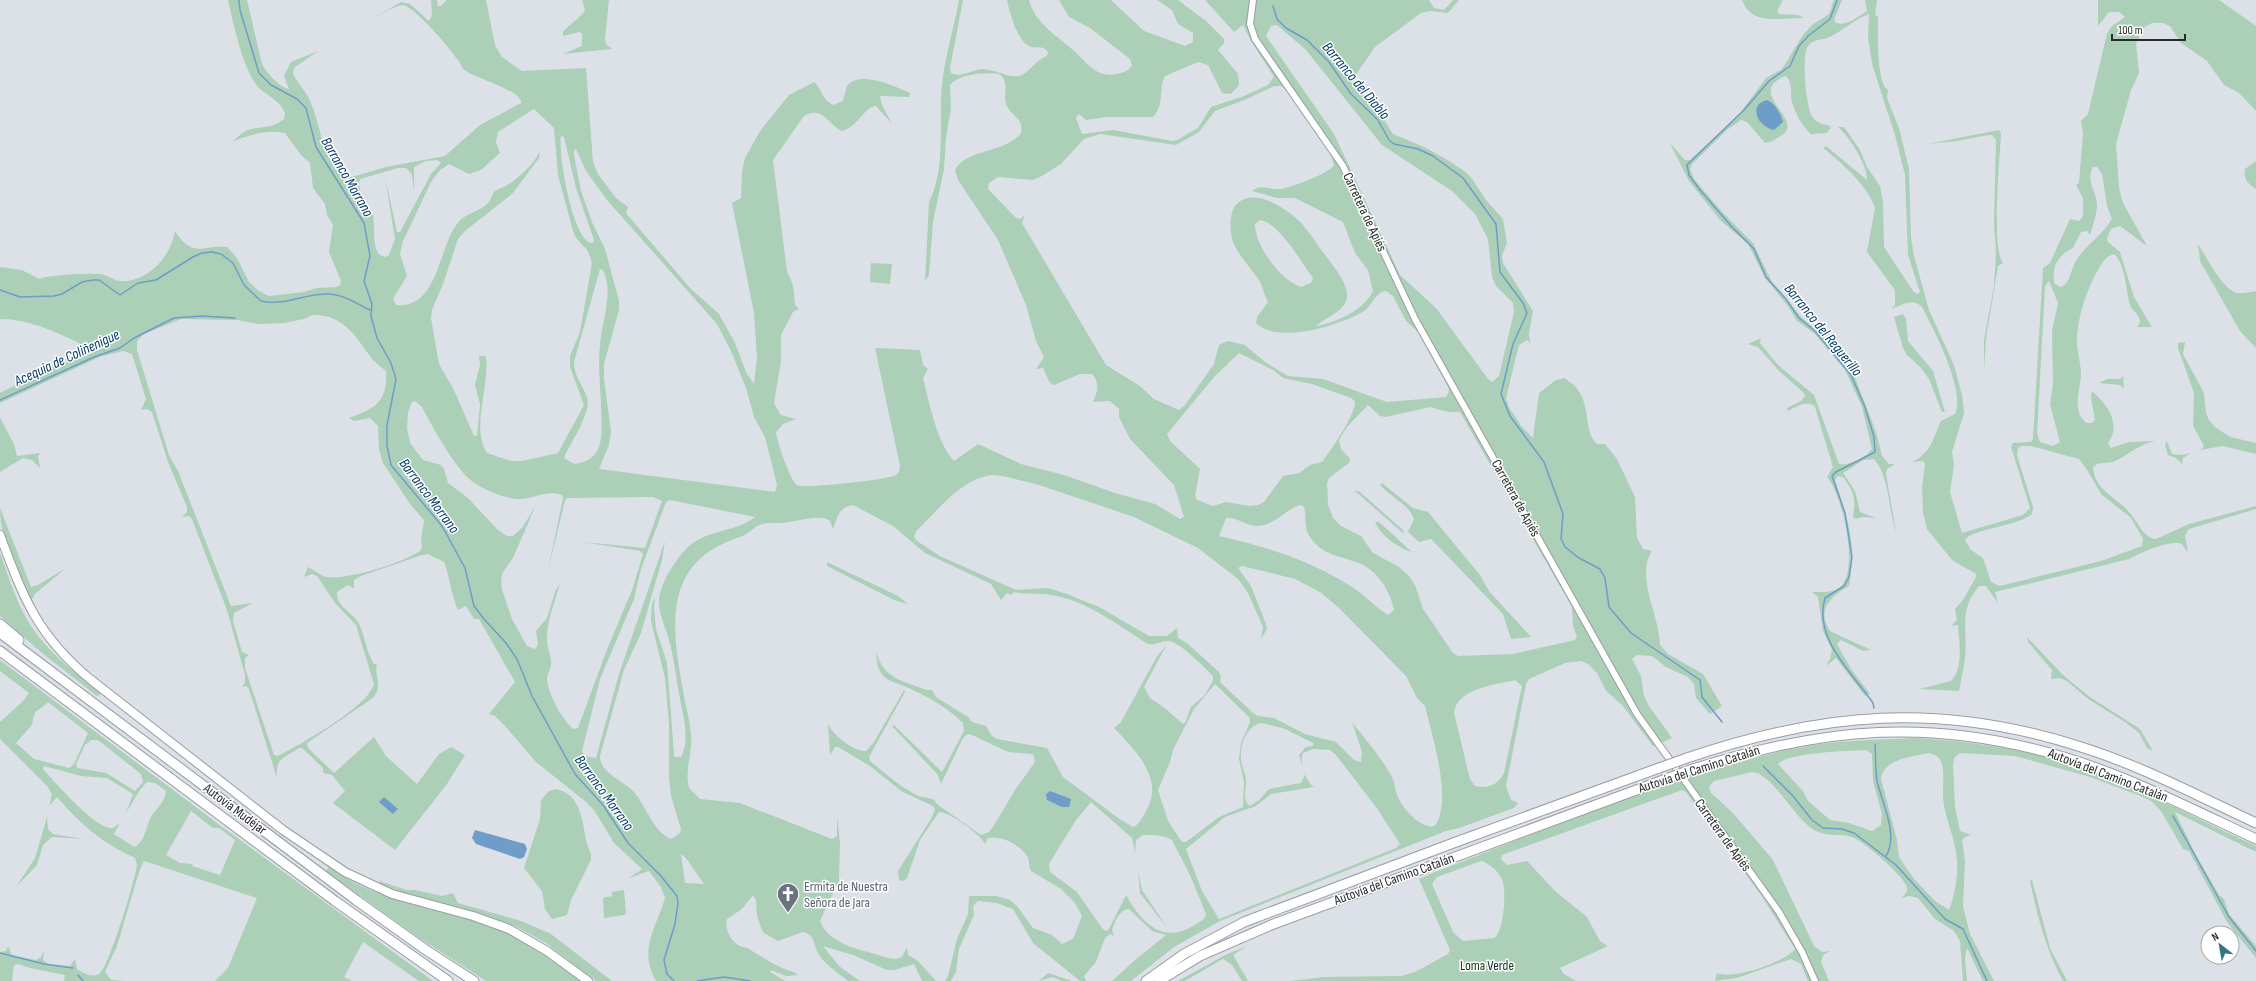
<svg xmlns="http://www.w3.org/2000/svg" width="2256" height="981" viewBox="0 0 2256 981" font-family="'Sofia Sans Condensed',sans-serif">
<rect width="100%" height="100%" fill="#dce1e8"/>
<g fill="#accfb7" fill-rule="evenodd">
<path d="M228,0H247L262,64C267,73 279,87 289,89L284,76L291,62L318,51L294,68L293,74C298,84 307,92 311,103C321,127 322,160 344,176L352,177L386,167L445,156L480,125L521,103C523,91 475,78 466,71C461,68 461,63 457,59C451,49 412,4 402,5C391,7 378,16 368,21L401,2L410,4L429,21L432,15L431,0H437L438,6H441L447,0H486L495,45L502,57L522,71L586,68L593,162L598,174L616,198L628,207L626,213L631,219L690,288L719,314L735,343L746,372L754,384L757,358L754,313L732,203L741,198L742,171L745,158L760,131L789,95L814,82C822,89 822,100 833,105L843,101L847,86C861,70 893,86 910,93L909,97L880,96L882,105L892,124L876,106C865,106 858,127 842,131C828,124 822,105 804,116L773,160L787,271L793,285L795,305L799,309L793,312L781,335V361L774,403L781,415L796,419L783,424L776,432C776,440 791,482 797,485C803,489 888,480 896,475L899,472L900,466L875,348L920,350L923,365L928,369L923,378C929,402 937,443 954,461L978,444L1021,464L1064,475L1115,493L1155,504L1180,519L1184,517L1174,485L1130,439L1119,417V409L1110,401L1093,402C1098,391 1100,383 1092,374H1080L1054,385L1050,383L1043,368L1036,369L1044,357L1036,341L1026,305L998,240L958,180L955,170C965,149 1006,153 1021,133C1024,117 1011,117 1006,104C1003,93 1010,81 999,74C985,72 959,74 950,85L951,108L946,138L944,169L933,222L929,275L925,281L929,202C947,166 938,122 942,84C945,56 954,28 959,0H963L950,68L951,73C962,78 972,70 982,69C993,69 1009,78 1019,76C1029,74 1035,60 1047,56L1048,52C1043,45 1038,48 1031,47C1018,44 1009,11 1007,0H1029C1035,23 1056,35 1073,50C1081,57 1089,67 1098,72C1107,77 1127,75 1132,65L1130,59L1090,28L1069,17L1059,0H1111L1144,31L1185,46L1193,42V33L1178,24L1172,10L1157,0H1178L1206,21L1224,39V43L1218,50L1238,74L1239,85L1231,94L1222,93L1208,65L1198,62L1165,76C1158,90 1165,105 1153,117H1106L1086,120L1079,114L1076,118L1082,134L1113,130L1172,141L1177,140L1198,128L1211,107L1244,96L1268,85L1274,77L1251,41L1243,25L1234,32L1205,0H1429L1434,8L1444,10L1453,0H1459L1448,13L1430,11L1421,13L1375,47L1357,73L1354,86L1381,115L1393,134L1424,147L1451,162L1467,173L1473,180L1486,200L1503,219L1507,243L1502,256L1503,263L1533,311L1529,333L1530,345L1528,340L1519,345L1506,398L1509,407L1521,426L1533,438L1539,393L1556,380L1564,378C1596,395 1580,429 1597,444H1605L1617,459L1635,497L1637,538L1643,549L1652,551C1635,576 1660,617 1660,645L1668,654L1703,674L1722,706L1710,714L1696,698L1694,684L1688,677L1666,667L1652,656L1637,655L1632,659L1641,676L1644,696L1649,706L1672,738L1653,746L1622,705L1606,691L1597,673L1588,664L1581,661L1565,663L1529,679L1526,684L1506,786L1511,800L1518,803L1514,808L1459,828L1446,831L1220,921L1174,947L1131,981H1112L1135,960L1166,935L1152,931L1129,909C1119,910 1115,922 1112,930L1114,936L1110,934L1105,938L1096,962L1084,976L1086,981H1080L1033,943L1013,909L997,903L978,901L973,906L974,915L959,949L956,972L951,981H945L948,976L957,939L968,914L969,896H996L1010,900L1017,906L1033,928L1052,935L1062,944L1073,939L1082,916L1075,903L1061,889L1031,871C1028,866 1030,860 1027,856C1019,844 1001,835 988,838L985,844C982,835 948,811 939,812L920,840L907,878L904,881L899,880L898,871L931,819L935,810L933,806L901,791L870,766L838,747H835L830,755L828,724C833,735 854,752 866,751L874,742L904,690L905,692L869,757L871,762L901,786L918,796L933,799L938,805L981,835L989,832L993,827L1015,790L1035,762L1033,754L1008,752L970,734L966,735L962,740L941,784L938,775L892,726L894,725L942,772L964,731L963,723C949,709 930,698 913,690C891,679 877,683 876,651C883,679 903,681 927,690H932L936,697L968,717L972,722L986,726L991,735L997,739L1047,748L1063,777L1121,820L1133,827C1139,825 1142,818 1145,813C1166,780 1136,751 1114,728L1121,722L1156,658L1167,644L1144,687L1150,698L1166,709L1183,724L1185,723L1191,707L1205,695L1213,680V676C1204,667 1181,643 1169,641C1161,640 1155,647 1146,643C1118,625 1090,603 1057,596C1042,592 1028,595 1014,592L1011,595L1007,593L1001,600L991,584L925,553L893,526L853,505C839,507 837,517 833,529L830,521C820,512 791,524 777,523C750,522 757,532 737,538C663,563 671,626 683,690C685,704 690,720 691,734C693,753 684,770 689,788L700,799L740,803L832,839L837,836V816L840,843L839,881L820,921C829,946 865,950 888,958L896,959L902,957L907,947L908,955L917,960L936,981H922L914,964L894,970H887L853,955L823,946L839,966L860,981H848C838,973 826,965 819,955C814,947 815,934 803,932L778,941L764,933L761,928L757,915L756,900L753,895L742,909L727,919C724,928 731,942 740,946C743,947 746,947 749,949C759,955 768,961 778,966C785,970 792,970 798,975L786,976L771,970L770,972L785,981H656C638,949 656,929 665,898L661,887L649,871L629,878L642,869L614,843L594,810L585,801L536,762L505,726L495,716L489,714L515,682L479,619H474L466,606L458,610C451,594 450,578 444,562L428,554L419,556L361,576L354,580V589L348,585L337,592C336,606 351,612 358,622C365,634 365,650 374,664H377C374,677 383,687 373,698L307,743L308,748L334,773L374,737L386,756L417,784L439,754L451,747L465,755L447,784L395,850L333,803L345,791L332,775L323,773V768L302,748H299C284,759 275,757 277,778L249,689L246,686L242,687L245,682V675L227,610L192,519L189,516L182,517L187,512V507L168,462L152,412L147,409L141,410L146,399L132,354L123,351L102,356L0,403V393L77,353L83,347L79,343C54,331 28,319 0,319V267L22,270L39,279C48,275 89,273 100,274C108,275 113,280 120,281C148,283 171,256 175,231C193,259 201,245 227,247L237,258L249,282L259,291L269,296L304,292L317,288L336,287L340,285L341,281L329,252L333,225L327,215L325,204L313,188L310,163L301,155L285,133C267,129 249,135 232,142C237,138 242,132 248,130C261,126 272,129 284,119L285,113C280,99 263,95 255,83C242,65 233,22 228,0ZM1277,25L1306,50L1382,145L1452,191L1475,214L1488,239L1492,277L1496,286L1513,303L1514,312L1499,376L1492,382L1488,379L1436,308L1400,275L1334,134L1266,36L1271,26ZM1274,86H1281L1286,90C1298,107 1331,147 1334,165C1329,174 1291,187 1281,189C1269,191 1263,183 1252,191L1277,198H1295L1343,222L1355,253L1368,270L1373,291C1363,311 1337,322 1316,326C1325,318 1341,313 1346,301C1351,287 1336,270 1329,260C1320,249 1312,236 1303,225C1290,210 1252,184 1235,206C1229,214 1230,233 1233,242C1239,256 1250,267 1259,280C1263,287 1264,295 1268,302L1257,317L1256,323C1278,345 1341,325 1364,311C1372,306 1376,291 1386,291L1393,296L1406,321L1418,332L1448,387L1449,391L1446,397L1387,402L1323,379L1288,376L1265,362L1245,345L1228,341L1219,345L1214,364L1185,405L1179,410L1154,399L1140,386L1106,365L1022,223L1025,215L1020,219L1016,218L988,189L989,183L998,177L1033,180L1042,176L1061,164L1084,139L1100,134L1176,145L1199,132L1215,111L1247,99ZM534,109L554,128L558,175L573,231L576,238L588,251L592,263L580,332L570,356V367L584,405L558,453L522,461H511L487,453C473,431 485,398 486,374C486,368 488,361 485,356H479L480,365L475,385L480,404L477,435L474,436L454,390L439,364L431,318L432,310L443,284L458,239L465,231L513,193L539,158L540,151C534,164 518,179 506,186C502,188 498,189 495,191C491,195 491,201 487,204C479,212 463,214 457,224C438,249 438,309 396,305L393,299L407,276L400,254L403,241L431,182L440,170L449,164L469,174L481,170L500,153L496,142L498,132ZM561,136L564,137L576,188L594,240L593,243C573,244 558,154 561,136ZM576,149L586,171L607,200L717,324L731,351L746,388L754,417L765,437L777,485L775,492L599,469L609,445L611,432L604,378V364L619,310V301L605,249L592,222L581,191L574,155V151ZM437,160L441,163L431,174L400,232H397L385,177L395,239L389,255L385,257L380,255C370,244 377,227 372,213C368,202 356,191 360,179L398,168H406L412,174L414,191V167L426,161ZM1260,220C1278,222 1302,263 1313,278L1311,283L1301,287C1281,281 1255,246 1255,224ZM600,269L603,270C614,293 602,320 600,345C598,364 600,384 601,403C601,417 604,439 597,451C592,460 583,463 574,464L564,458C570,443 592,413 587,397C582,384 574,376 574,362ZM313,315C342,314 355,335 370,356C374,362 380,366 386,371C388,401 375,409 349,418L354,421L370,418L378,426L379,449L383,463L410,504L424,520L421,541L422,548L420,551C402,563 349,580 327,577C321,576 314,570 308,567L304,577L312,574L317,576L335,603L356,625L374,684C368,707 301,744 278,756L274,755L245,668V658L249,655L242,652L233,621L234,613L253,603L231,606L178,471L169,455L137,350V341L144,334L181,319L237,320L258,324L284,323L304,319ZM1239,353L1273,370L1283,378L1312,384L1351,398L1355,401C1356,415 1331,450 1322,462L1310,465L1299,473L1283,476L1264,502L1258,505L1250,506L1226,502L1213,506L1197,500L1195,496L1200,469L1170,441L1167,434L1214,377ZM415,401L422,407C433,428 449,457 465,475C474,486 502,498 517,499C532,500 546,489 562,495L563,498L547,575L565,500L568,498L653,497L662,501L645,548L583,542L640,551L643,554L632,590L606,652L578,728L574,729C563,722 547,692 547,679C547,674 551,669 551,664C552,656 547,648 547,640C546,621 556,600 560,583L555,592L547,618L536,631L538,645L535,649L527,646L512,619L502,590L501,580L503,572L513,558L535,507L522,528L513,536H507L498,530L468,498L448,483L444,469L441,465L423,460L410,443L407,428L408,413L412,402ZM1368,405L1380,416L1386,417L1430,407L1448,412H1460L1572,607L1573,626L1577,637L1575,640L1513,654L1458,656L1453,653L1423,609L1415,585L1409,576L1399,567L1373,553L1361,536L1341,526L1333,518L1328,504L1327,483L1329,478L1349,463L1350,459L1341,449L1339,440L1347,427ZM992,475L1003,476L1039,485L1134,517L1198,548L1238,579L1248,593L1263,627L1261,639L1267,629L1266,624L1251,586L1238,568L1242,566L1295,579L1320,592L1338,607L1406,676L1417,698L1425,706C1432,736 1453,800 1435,826C1421,830 1401,807 1397,795C1395,789 1395,783 1392,777C1382,758 1365,739 1352,722L1362,752L1361,762L1354,760L1336,742L1305,734L1274,718L1258,716L1253,713L1220,682L1221,676L1219,672L1187,643L1178,638L1177,628L1167,636H1149L1099,607L1067,594L1048,588L1016,590L940,556L917,541L914,537L916,531C938,511 960,479 992,475ZM670,500L755,517C735,533 706,529 687,548C675,560 659,585 659,602C659,615 666,628 669,640C675,662 677,686 682,709C685,725 689,742 681,757H674V754L667,663L656,629L654,609L655,597L652,604L651,621L665,678L669,722V778L671,796L681,829L680,833L671,839C653,832 646,805 633,791C622,780 600,773 600,756L624,670L641,633L662,560L665,541L619,674L596,758L585,756L582,751L600,679L634,599L641,569L666,502ZM1300,505L1304,507C1307,517 1303,527 1310,537C1322,556 1342,556 1361,564C1378,571 1391,593 1394,610L1388,615C1375,607 1365,595 1352,587C1310,560 1267,547 1219,536L1226,518C1238,517 1247,527 1259,526C1276,524 1285,510 1300,505ZM1515,680L1522,686L1504,773C1498,785 1488,789 1475,786L1470,779L1454,713C1457,688 1495,685 1515,680ZM1215,684L1249,717L1250,722L1241,743L1239,759L1244,782L1243,807L1219,817L1186,842H1182L1168,821L1158,790L1170,762L1173,750L1194,709ZM1262,723L1285,729L1313,743V746L1306,747L1299,755L1305,775L1301,783L1269,789L1259,800L1250,806C1241,799 1247,788 1246,779C1245,772 1241,765 1241,758C1240,744 1247,725 1262,723ZM1313,749L1330,750L1336,755L1376,807L1400,844L1396,848L1219,919L1202,891L1186,849L1225,817L1256,806L1271,794L1314,787C1306,782 1299,762 1303,753ZM1091,802L1132,838L1135,853L1136,840L1143,835H1155L1166,837L1172,840L1189,873L1206,914C1205,920 1198,923 1193,926C1161,945 1141,921 1126,895L1109,929L1106,931L1102,928L1077,892L1050,872L1049,864L1076,820ZM681,854L686,858L704,884L685,883Z"/>
<path d="M582,0H609L605,39L606,44L612,49L563,54L582,46V34L580,32L563,36V32C569,24 580,19 585,10Z"/>
<path d="M1742,0H1783L1777,11L1779,14L1798,15L1804,18C1781,17 1752,27 1742,0Z"/>
<path d="M1834,0H1842L1834,20L1836,23L1842,24L1851,21L1867,11L1865,0H1877L1875,15L1878,17C1878,30 1876,83 1888,90L1887,98L1899,128L1909,169L1911,237L1914,256L1929,310L1954,365L1962,395L1964,413L1952,452L1954,465L1950,492L1962,533L2023,515L2030,508L2011,447L2013,443L2031,442L2033,439L2043,268L2050,263L2070,219L2079,221L2083,216V198L2076,185L2079,183L2083,133L2081,121L2088,114L2107,33L2112,26L2125,17L2119,12H2109L2098,26V0H2219L2256,26V111L2239,93L2224,85L2207,61L2181,43L2170,26L2163,23H2152L2143,28L2136,44L2139,73L2131,90L2116,144L2119,188L2123,203L2147,246L2120,226L2111,229L2107,238L2108,242L2120,252L2134,297L2152,327H2137C2138,326 2140,323 2140,322C2140,314 2132,311 2130,305C2126,291 2126,265 2114,254L2107,257C2090,277 2076,318 2077,345C2078,355 2081,365 2081,375C2080,392 2071,411 2087,423H2092L2095,420L2091,398L2092,391C2107,404 2122,424 2108,443L2111,448L2129,442L2155,441C2135,446 2129,455 2113,462C2106,464 2096,461 2093,468C2095,491 2118,498 2130,513C2138,522 2143,538 2156,539L2189,524L2256,506V509L2189,529L2185,536L2188,553L2182,544C2172,539 2139,553 2129,559L1995,592L1998,603L1986,586H1979C1958,611 1968,629 1965,657C1964,668 1961,680 1959,691L1919,689L1951,681C1964,669 1959,641 1958,625L1951,626L1957,620L1955,609L1963,600L1976,577V574L1952,560L1927,529L1923,513L1922,487L1925,464L1923,461L1911,462C1931,454 1933,439 1941,421L1955,414C1966,391 1934,330 1922,307C1912,297 1902,305 1891,309L1895,305V290L1867,252L1875,208C1869,187 1840,161 1823,148L1826,146L1867,180C1868,166 1849,136 1838,127H1844L1860,150L1867,167L1880,186L1883,202L1884,247L1913,291L1917,294L1920,292L1908,255L1905,175L1895,135L1872,64L1868,36L1869,14C1854,19 1842,32 1827,38C1820,40 1812,40 1808,46C1801,56 1806,109 1813,118C1818,125 1826,123 1831,127L1827,133L1811,134C1801,125 1796,114 1792,102C1790,94 1793,80 1785,76C1744,93 1807,120 1781,136C1776,139 1770,143 1765,143L1747,122L1741,120L1728,129L1692,164L1690,169L1694,179L1723,213L1753,243L1772,282L1801,317L1821,334L1854,375L1876,432L1882,456L1889,464H1895L1887,469L1886,474L1896,532C1888,509 1890,478 1874,459L1864,460L1843,473L1855,491L1860,512L1876,518L1864,517L1855,519L1853,516C1856,499 1854,491 1843,477L1838,476L1835,480C1848,522 1857,542 1849,586C1831,596 1816,610 1830,631L1871,650L1863,651L1841,640L1837,644L1851,669L1870,694L1865,696L1836,658L1826,666L1830,659L1832,650L1823,631L1818,597L1812,592C1821,592 1831,593 1839,588C1861,573 1842,493 1827,477L1833,467L1815,407C1807,399 1797,407 1788,411L1787,408L1801,401L1805,396L1804,393L1779,371L1758,347L1748,344L1761,338L1760,343L1778,365L1814,395L1839,464C1849,466 1867,457 1872,449L1862,407L1845,370L1815,334L1796,320L1788,306L1765,278L1748,244L1721,221L1689,181L1670,143L1685,160H1690L1740,113L1766,78L1782,69L1803,35L1812,25L1829,14ZM2093,167H2097L2102,174L2107,206L2112,219C2101,238 2079,248 2072,270C2069,277 2068,286 2060,287L2054,283C2052,265 2058,255 2073,248L2081,232L2087,231L2090,235C2093,226 2096,216 2097,207C2098,194 2085,181 2093,167ZM2049,281L2058,303L2052,331L2053,384L2050,404L2060,442L2053,446L2040,442L2037,433L2045,286ZM2021,446H2031L2079,459L2086,468L2101,494L2131,518L2143,539L2142,546L2101,561L2000,586L1991,582L1983,558L1971,550L1965,540C1968,530 2021,525 2032,514L2033,507L2017,455L2018,448Z"/>
<path d="M1999,130L2001,134C2000,156 1991,249 2003,263L1998,266L1986,338L1984,370V340L1994,286L1996,253L1994,222L1996,140L1992,135H1988L1957,141L1928,144Z"/>
<path d="M2256,161V189C2248,184 2243,179 2245,169Z"/>
<path d="M2198,244C2206,256 2222,289 2237,293C2243,294 2250,292 2256,291V348L2240,331L2200,261Z"/>
<polygon points="871,263 892,264 890,284 870,282"/>
<polygon points="1903,314 1906,319 1908,341 1933,371 1945,412 1942,412 1929,379 1921,368 1907,355 1903,348 1894,317"/>
<polygon points="2185,342 2183,354 2204,393 2206,413 2209,420 2215,427 2230,437 2256,443 2256,454 2223,446 2200,450 2204,447 2203,444 2193,426 2194,393 2178,348 2178,343"/>
<polygon points="2123,376 2124,389 2120,385 2099,383 2107,379 2120,379"/>
<polygon points="0,418 14,444 17,456 40,453 38,457 40,468 32,460 23,458 0,472"/>
<polygon points="2167,441 2172,454 2182,455 2191,453 2183,458 2182,464 2176,458 2168,455 2165,445"/>
<path d="M1382,483L1413,508L1428,512L1480,575L1489,591L1531,637L1511,639L1503,614L1434,542L1431,539L1419,542L1408,532L1414,519C1409,504 1390,497 1380,485Z"/>
<polygon points="1354,490 1360,492 1403,530 1404,534"/>
<path d="M0,508L31,587L38,585L66,568L35,594L31,601C16,574 0,539 0,508Z"/>
<path d="M1375,522H1379L1412,552C1398,548 1381,536 1375,522Z"/>
<path d="M0,553C8,574 14,596 25,616C43,649 72,670 101,694L97,696L42,653L0,616Z"/>
<polygon points="827,562 898,596 908,604 894,600 827,566"/>
<polygon points="2027,637 2064,676 2090,697 2140,729 2153,751 2147,748 2139,733 2125,722 2088,699 2067,681 2060,678 2051,679 2052,670 2028,642"/>
<path d="M0,660L221,826L433,981H419L363,942L344,977L352,981H215L228,968L257,898L144,861L139,872L117,946L105,972L111,980L126,981H64L65,975L30,968L18,964L14,965L12,981H0V952L6,951L8,946L12,955L36,960L41,957L44,950L43,960L48,964L70,966L75,959L77,969C84,973 92,979 100,973C109,966 135,880 137,865L135,858C103,844 79,823 57,797L49,806L52,795L48,787L0,739V722L24,700L29,693L0,671ZM48,702L88,733L74,764L69,768L34,759L16,743L32,725C36,705 35,715 48,702ZM91,740H98L141,774L143,782L135,791L106,773L77,768L76,764L85,745ZM44,766L81,776L107,778L133,794L126,813L140,790L147,782L155,783L166,791C165,802 158,807 152,815C147,822 145,844 134,847L114,834L120,823L113,828C97,831 54,781 43,769ZM191,811L213,828H219L235,840L220,875L192,866L193,864L180,863L166,855Z"/>
<path d="M1915,738C1960,741 2004,746 2047,757C2120,776 2188,815 2256,846V852L2175,812L2195,853L2219,895L2224,899L2229,914L2256,946V958L2227,922L2189,851L2183,849L2161,811L2151,801L2138,795L2090,777L2015,756L1960,753L1954,758L1953,766L1955,807L1960,831L1971,835L1965,837L1962,840L1965,861L1963,906L1970,934L1994,981H1983L1967,948L1965,958L1967,981H1963L1960,941L1954,931L1935,919L1918,898L1909,896L1902,898C1904,895 1908,892 1907,888C1906,877 1862,840 1852,837C1840,833 1828,837 1816,831C1795,821 1774,774 1752,772L1714,781L1709,787L1711,793L1733,813L1773,860L1814,946L1822,952L1830,951L1823,955L1821,962L1829,981H1808L1801,964L1791,959L1737,978L1715,981L1717,973C1732,980 1784,963 1795,949L1761,895L1686,792L1682,790L1502,855L1501,859L1507,865L1527,861L1556,892L1587,917L1600,941L1608,946L1560,968L1564,974L1576,981H1290L1324,977L1401,976L1415,972L1448,954L1450,950L1419,879L1435,872C1554,827 1673,773 1798,748C1836,740 1876,740 1915,738ZM1866,750L1872,754L1873,781L1882,814L1881,825L1872,831L1849,823L1830,820L1808,801L1803,791L1778,764C1789,752 1848,751 1866,750ZM1929,753L1937,756C1947,765 1942,786 1943,798C1945,820 1956,839 1957,861C1958,878 1955,894 1949,910L1935,901L1914,879L1899,857L1897,840L1881,779C1884,758 1912,757 1929,753ZM1481,861C1489,863 1501,873 1503,882C1506,893 1504,932 1494,938L1463,941L1453,932L1432,884L1437,877Z"/>
<path d="M556,789C582,794 582,823 587,843C588,849 592,853 591,860L571,900L567,915L552,919L545,909L542,891L524,868L540,819L541,800L549,791Z"/>
<polygon points="47,817 48,829 53,834 84,839 52,837 43,845 37,865 16,887 35,858"/>
<path d="M329,867C386,907 441,907 503,931C531,942 556,963 580,981H486L421,939L326,871Z"/>
<polygon points="1138,871 1142,890 1168,929 1140,893"/>
<polygon points="381,878 382,882 407,890 415,890 442,896 453,893 458,903 521,921 551,934 612,981 596,981 546,943 515,926 457,907 415,897 380,884"/>
<path d="M2032,880L2050,948L2067,981H2063C2046,950 2037,915 2030,881Z"/>
<polygon points="624,890 626,913 624,915 604,918 603,898 612,896 612,892"/>
<polygon points="1247,946 1233,955 1248,981 1242,981 1232,965 1223,959 1185,981 1178,981 1225,955"/>
<polygon points="1048,973 1072,981 1062,981 1052,977 1039,981"/>
</g>
<g fill="#6e9dc9">
<path d="M1767,100C1775,103 1781,114 1783,122L1774,130C1758,127 1747,105 1767,100Z"/>
<polygon points="1050,791 1071,799 1069,807 1062,807 1047,800 1046,794"/>
<polygon points="384,797 398,809 393,814 379,802"/>
<polygon points="475,830 525,844 527,849 524,857 520,859 476,844 472,838"/>
</g>
<g fill="none" stroke-linecap="round" stroke-linejoin="round">
<g stroke="#6e9dc9" stroke-width="1.5">
<polyline points="239,0 240,10 259,73 271,85 297,99 306,108 316,147 364,223 370,256 364,281 372,304 371,316 377,338 391,363 396,379 387,425 387,446 391,465 442,526 465,568 474,606 484,619 506,643 517,659 532,696 575,774 603,805 628,843 660,875 677,896 678,903 675,924 664,960 667,974 674,981"/>
<path d="M1837,0L1830,19L1808,36L1799,46L1790,66L1769,81L1744,110L1687,165L1689,175L1700,190L1732,227L1754,249L1766,277L1786,299L1799,318L1815,331L1851,375L1865,407L1874,437L1875,452L1836,472L1832,476L1845,513L1852,557L1849,577L1844,586L1825,598C1813,638 1852,673 1873,703L1874,708"/>
<polyline points="1273,6 1277,19 1286,28 1307,40 1329,62 1351,94 1378,120 1389,140 1394,144 1418,149 1433,156 1463,178 1496,224 1500,272 1523,303 1527,313 1513,344 1501,394 1510,416 1544,462 1563,514 1561,539 1565,547 1579,558 1600,569 1605,578 1609,607 1631,633 1700,680 1702,697 1722,722"/>
<path d="M0,290L20,297L54,296L62,294L82,282L93,280H99L120,295L138,283L156,280L193,257L202,253L212,252L221,254L233,263L244,285L261,301C286,307 311,290 336,295C348,297 359,305 370,310"/>
<polyline points="0,400 94,357 120,348 134,338 174,318 202,316 235,318"/>
<path d="M1875,744C1876,756 1875,769 1877,781C1882,803 1899,835 1886,856"/>
<polyline points="1763,766 1793,796 1812,820 1823,828 1842,829 1854,833 1896,865 1945,919 1963,929 1987,981"/>
<polyline points="2173,816 2229,917 2256,951"/>
<polyline points="0,953 44,964 73,968"/>
<polyline points="78,975 83,981"/>
<polyline points="697,981 724,977 750,981"/>
</g>
<g stroke="#989da3" stroke-width="8">
<polyline id="tertiary" points="1253,0 1250,24 1255,39 1343,166 1415,319 1637,714 1779,912 1802,952 1815,981"/>
</g>
<g stroke="#989da3" stroke-width="10">
<path id="trunk" d="M0,535C23,597 37,635 90,679L283,830L345,872L392,894L473,916L509,929L547,951L588,981"/>
</g>
<g stroke="#989da3" stroke-width="11">
<g id="motorway">
<polyline points="0,624 19,640"/>
<polyline points="0,633 356,900 426,950 474,981"/>
<polyline points="0,651 335,901 448,981"/>
<path d="M1687,758C1822,712 1940,702 2078,746C2140,765 2198,796 2256,823"/>
<path d="M1693,769C1824,727 1933,717 2067,758C2132,778 2194,810 2256,839"/>
<polyline points="1146,981 1184,954 1244,922 1456,842 1659,768"/>
<polyline points="1159,981 1200,956 1271,925 1666,779"/>
</g>
</g>
<use href="#tertiary" stroke="#fff" stroke-width="6"/>
<use href="#trunk" stroke="#fff" stroke-width="8"/>
<use href="#motorway" stroke="#fff" stroke-width="9"/>
<g stroke="#989da3" stroke-width="11" stroke-linecap="butt">
<g id="motorway-bridge">
<polyline points="1659,768 1687,758"/>
<polyline points="1666,779 1693,769"/>
</g>
</g>
<use href="#motorway-bridge" stroke="#fff" stroke-width="9"/>
</g>
<defs>
<g id="church-pin" transform="scale(1.15)"><path d="M0 17L-7.5 6A9.5 9.5 0 1 1 7.5 6Z" fill="#6b7280" stroke="#fff"/><path d="M-1.2-6h2.4v3.5h3.3v2.4h-3.3V6h-2.4V-.1h-3.3v-2.4h3.3Z" fill="#fff"/></g>
</defs>
<g fill-rule="evenodd">
<use href="#church-pin" x="788" y="894"/>
</g>
<g text-anchor="middle" dominant-baseline="central" stroke-width="3" stroke-linejoin="round" paint-order="stroke">
<g font-size="14" fill="#27292c" stroke="#fff">
<text transform="translate(1365 212) rotate(65)">Carretera de Apiés</text>
<text transform="translate(1516 498) rotate(61)">Carretera de Apiés</text>
<text transform="translate(1699 769) rotate(-18)">Autovía del Camino Catalán</text>
<text transform="translate(2108 775) rotate(21)">Autovía del Camino Catalán</text>
<text transform="translate(235 809) rotate(37)">Autovía Mudéjar</text>
<text transform="translate(1723 835) rotate(54)">Carretera de Apiés</text>
<text transform="translate(1394 879) rotate(-20)">Autovía del Camino Catalán</text>
</g>
<g font-size="14" fill="#5b616d" stroke="#fff" text-anchor="start">
<text x="804" y="886">Ermita de Nuestra<tspan x="804" dy="16">Señora de Jara</tspan></text>
</g>
<g font-size="14" fill="#04351c" stroke="#fff">
<text x="1487" y="965">Loma Verde</text>
</g>
<g font-size="15" font-style="italic" fill="#023b65" stroke="#fff">
<text transform="translate(1356 81) rotate(50)">Barranco del Diablo</text>
<text transform="translate(347 177) rotate(60)">Barranco Morrano</text>
<text transform="translate(1823 330) rotate(51)">Barranco del Reguerillo</text>
<text transform="translate(67 358) rotate(-25)">Acequia de Coliñenigue</text>
<text transform="translate(429 496) rotate(53)">Barranco Morrano</text>
<text transform="translate(604 793) rotate(54)">Barranco Morrano</text>
</g>
</g>
<g transform="translate(2220 945) rotate(329)"><circle r="19" fill="#ffffff" stroke="#a9a9ab"/>
<path d="M0-3L7 15L0 10L-7 15Z" fill="#317585"/>
<text y="-6" font-size="11" font-weight="bold" text-anchor="middle" fill="#27292c">N</text>
</g>
<path d="M2112 34v6h73v-6" fill="none" stroke="#27292c" stroke-width="2"/>
<text x="2118" y="34" font-size="12" fill="#27292c" stroke="#ffffff" stroke-width="3" paint-order="stroke">100 m</text>
</svg>
